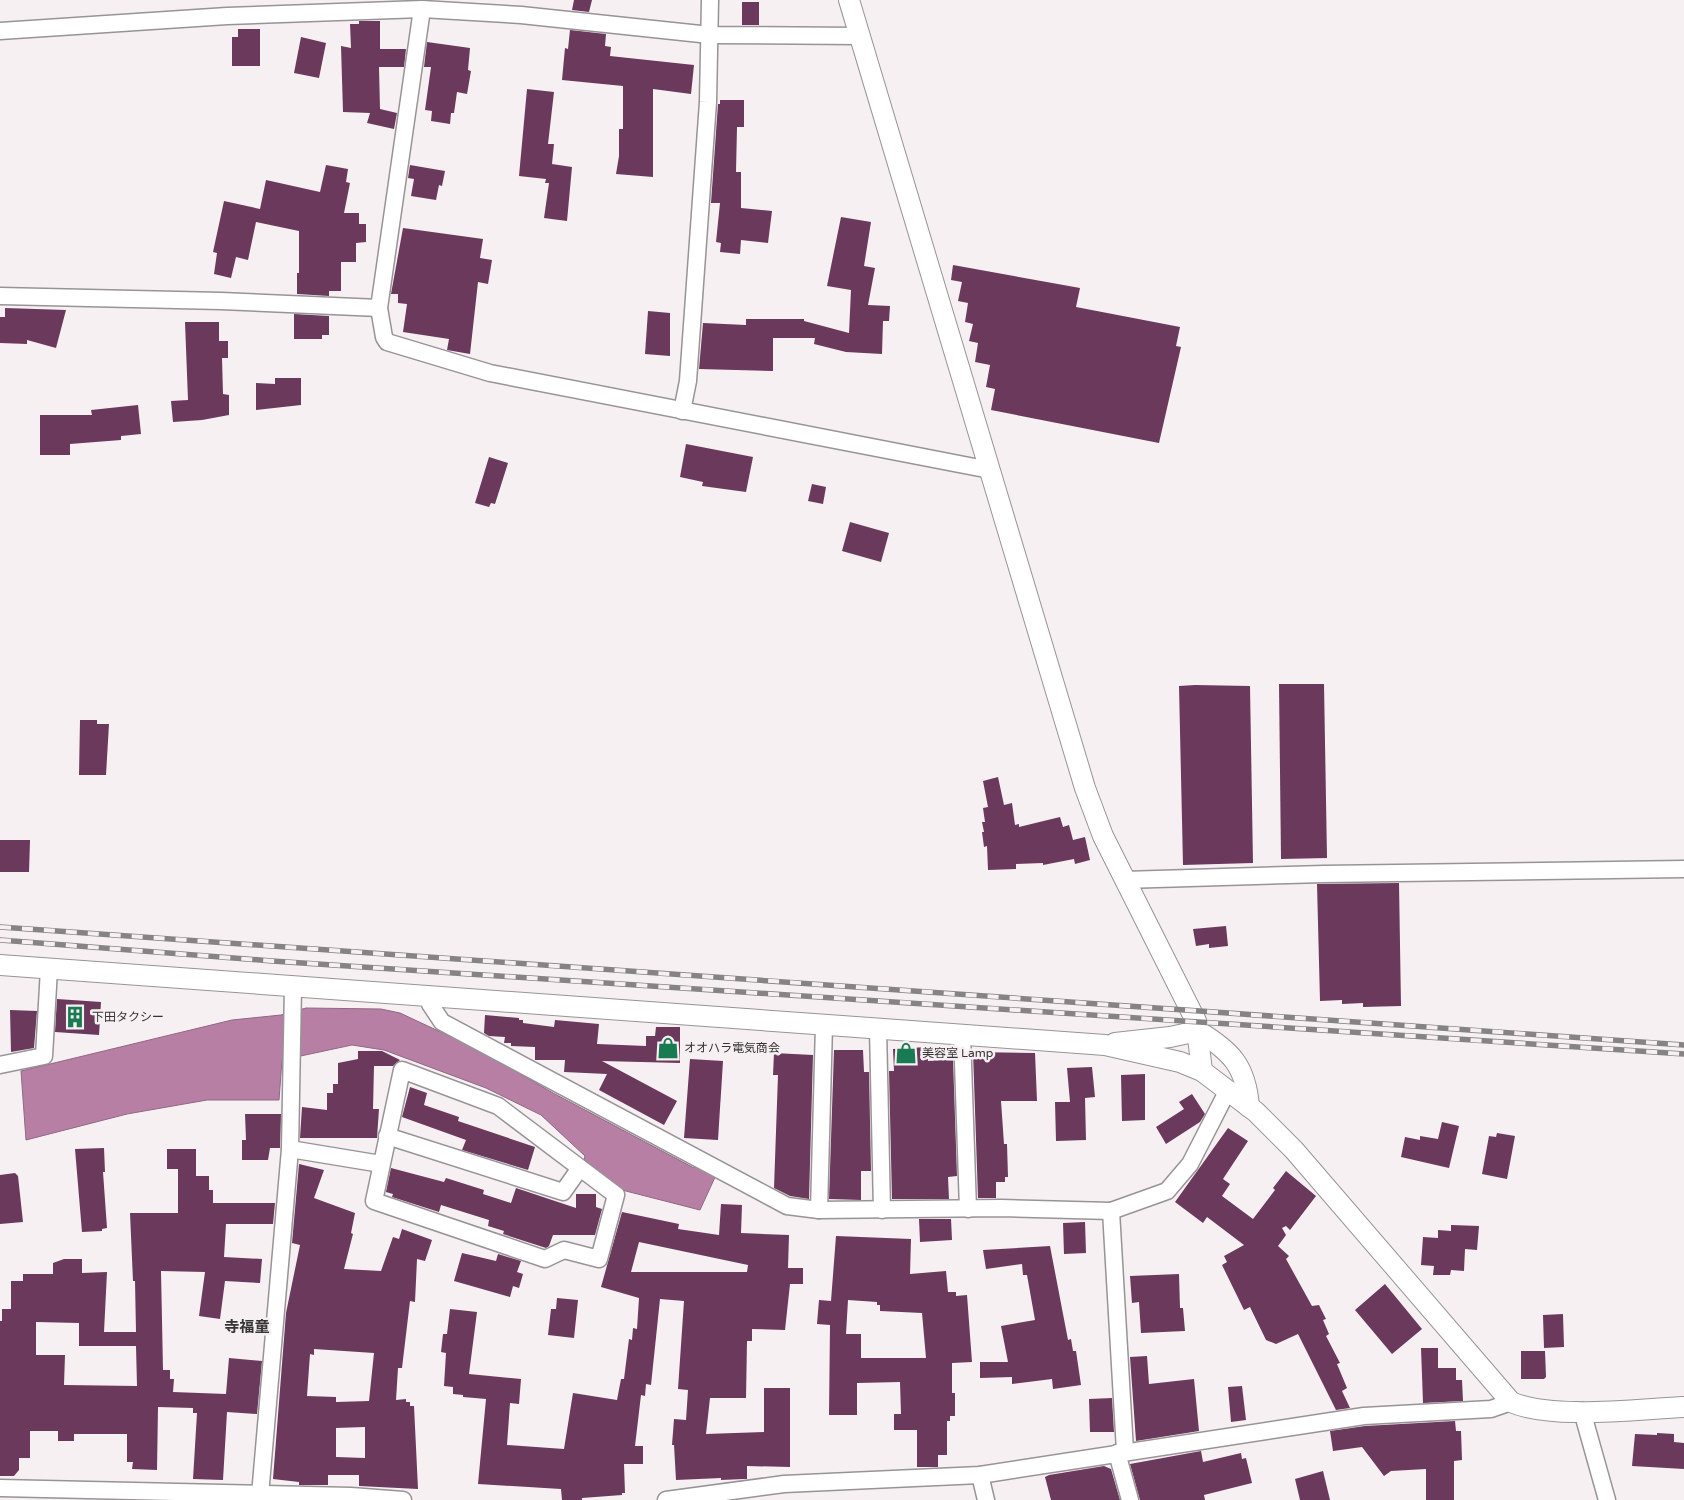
<svg xmlns="http://www.w3.org/2000/svg" width="1684" height="1500" viewBox="0 0 1684 1500" font-family="'Varela Round','Noto Sans JP',sans-serif">
<rect width="100%" height="100%" fill="#f6f0f3"/>
<polygon fill="#b77fa4" stroke="#906883" points="306,1008 381,1009 400,1013 477,1049 553,1093 694,1168 697,1164 716,1175 700,1210 618,1189 584,1160 585,1156 541,1115 486,1088 384,1050 352,1045 282,1060 279,1100 207,1100 127,1114 26,1140 21,1071 232,1020 281,1015"/>
<g fill="#6b395b" fill-rule="evenodd">
<polygon points="574,0 592,0 589,12 572,10"/>
<rect x="742" y="2" width="17" height="23"/>
<polygon points="359,21 380,21 380,49 406,49 404,67 379,67 380,109 397,113 394,129 367,123 370,113 343,112 341,46 351,48 350,24 359,24"/>
<polygon points="238,29 260,29 260,66 232,66 232,37 238,37"/>
<polygon points="570,30 606,34 605,46 611,47 610,56 694,65 691,94 653,89 653,177 616,174 619,156 619,129 623,129 623,86 562,80 565,48 568,49"/>
<polygon points="301,37 326,43 319,78 294,73"/>
<polygon points="427,42 470,48 468,70 471,71 467,94 457,92 454,113 451,113 450,124 431,121 432,111 425,110 431,67 424,67"/>
<polygon points="527,89 554,92 548,144 554,144 552,164 572,167 567,221 544,218 549,183 545,183 546,179 519,176"/>
<polygon points="720,100 744,100 744,127 737,127 736,172 741,172 741,208 772,211 768,243 741,240 740,254 720,252 721,243 716,242 720,203 711,203 718,104 720,104"/>
<polygon points="326,165 348,169 346,182 350,183 344,213 359,213 359,224 366,224 366,242 356,243 356,262 341,262 341,291 329,291 329,296 297,294 297,273 299,273 299,231 256,222 248,260 236,257 231,278 214,274 217,253 213,252 224,201 260,209 266,180 320,192"/>
<polygon points="410,165 445,171 442,186 439,185 436,200 411,196 414,179 408,178"/>
<polygon points="841,217 871,222 864,266 875,268 868,305 890,306 889,321 883,321 882,354 846,352 814,344 815,338 773,338 773,371 699,369 703,323 746,325 746,319 804,319 804,321 849,333 851,290 827,286"/>
<polygon points="403,228 483,239 480,258 492,260 488,284 478,282 470,354 447,350 449,339 403,332 407,304 398,303 398,294 391,294"/>
<polygon points="953,265 1080,288 1076,307 1180,327 1176,346 1181,347 1159,443 991,410 995,389 986,387 990,365 975,362 978,343 969,341 973,324 965,322 968,303 958,301 962,282 951,280"/>
<polygon points="5,308 66,310 56,348 27,340 27,344 0,343 0,317 5,317"/>
<polygon points="648,311 670,313 670,356 645,354"/>
<polygon points="294,314 329,316 329,335 322,335 322,339 294,339"/>
<polygon points="185,322 219,322 219,341 228,341 228,358 222,358 223,394 229,395 229,415 202,420 173,422 171,401 188,400"/>
<polygon points="275,378 301,378 301,405 256,410 256,383 275,384"/>
<polygon points="138,405 141,434 121,436 121,440 70,444 70,455 40,455 40,415 92,415 91,410"/>
<polygon points="686,444 753,457 746,492 702,486 703,482 680,477"/>
<polygon points="489,457 508,463 495,504 491,503 489,507 475,503"/>
<polygon points="812,484 826,487 823,504 808,501"/>
<polygon points="850,522 889,533 881,562 842,551"/>
<polygon points="1279,684 1324,684 1327,858 1281,859"/>
<polygon points="1195,685 1250,686 1253,863 1183,865 1179,686"/>
<polygon points="80,720 97,720 97,724 109,724 106,775 79,775"/>
<polygon points="998,777 1004,805 1012,803 1015,825 1019,824 1019,827 1060,817 1063,827 1069,825 1073,840 1085,837 1090,860 1075,864 1074,859 1043,865 1043,863 1016,864 1016,869 988,870 987,846 984,847 982,832 984,832 982,822 985,822 983,808 988,807 983,781"/>
<polygon points="0,840 30,840 29,872 0,872"/>
<polygon points="1399,883 1401,1006 1363,1007 1363,1003 1342,1004 1342,1000 1320,1001 1317,884"/>
<polygon points="1226,926 1228,946 1209,948 1209,944 1196,946 1193,929"/>
<polygon points="57,999 101,1002 99,1035 55,1032"/>
<polygon points="10,1010 37,1011 34,1048 11,1052"/>
<polygon points="485,1015 519,1018 519,1020 523,1020 523,1023 554,1027 555,1020 599,1024 597,1044 646,1046 646,1036 655,1036 656,1027 680,1027 680,1063 602,1061 677,1101 664,1125 599,1090 607,1074 564,1072 565,1060 535,1060 535,1047 511,1046 511,1043 504,1043 505,1037 489,1036 484,1033"/>
<polygon points="927,1047 928,1061 953,1059 957,1176 948,1177 949,1199 892,1199 889,1071 894,1071 893,1049"/>
<polygon points="834,1050 863,1050 864,1072 869,1072 871,1171 861,1171 861,1200 829,1199"/>
<polygon points="358,1051 382,1051 400,1060 393,1066 374,1066 373,1109 379,1109 377,1138 300,1138 302,1107 327,1110 327,1093 333,1093 333,1084 338,1084 338,1063 358,1059"/>
<polygon points="973,1052 1035,1053 1037,1101 1001,1101 1004,1144 1007,1144 1008,1177 1005,1177 1005,1182 996,1182 996,1198 978,1198"/>
<polygon points="774,1053 813,1055 809,1199 790,1196 774,1188 778,1075 773,1075"/>
<polygon points="690,1059 723,1061 718,1140 684,1138"/>
<polygon points="1092,1067 1095,1097 1085,1098 1086,1140 1056,1141 1055,1102 1070,1102 1067,1068"/>
<polygon points="1145,1074 1145,1120 1122,1121 1121,1075"/>
<polygon points="410,1087 427,1093 424,1105 459,1117 458,1121 535,1147 528,1170 462,1150 466,1140 402,1117"/>
<polygon points="1192,1094 1205,1114 1200,1122 1166,1144 1156,1127 1184,1109 1179,1102"/>
<polygon points="245,1114 281,1114 280,1148 270,1148 268,1160 242,1160 242,1140 246,1140"/>
<polygon points="1442,1122 1459,1126 1449,1168 1401,1157 1405,1137 1420,1140 1420,1136 1438,1139"/>
<polygon points="1228,1128 1248,1141 1223,1179 1230,1184 1222,1196 1253,1219 1275,1190 1273,1188 1286,1171 1316,1196 1290,1230 1286,1226 1282,1228 1286,1235 1278,1246 1289,1256 1286,1259 1312,1306 1319,1305 1326,1319 1323,1320 1329,1334 1326,1336 1340,1363 1337,1364 1347,1388 1342,1391 1350,1408 1336,1410 1298,1334 1276,1344 1266,1340 1250,1307 1244,1310 1222,1265 1227,1262 1224,1256 1244,1245 1207,1217 1203,1223 1175,1202"/>
<polygon points="1497,1133 1515,1136 1507,1179 1482,1174 1489,1136 1496,1137"/>
<polygon points="104,1148 105,1172 103,1172 107,1228 102,1229 102,1231 82,1232 75,1149"/>
<path d="M167,1149H196V1176H209V1190H213V1203H275L273,1224H226L224,1257L262,1259L260,1283L225,1281L220,1319L199,1316L205,1272L161,1271L163,1370H170V1379H174L173,1392L226,1394L229,1358L262,1361L257,1414L227,1412L223,1480L193,1479L197,1413H193V1408L158,1407L157,1470L132,1469L133,1462H127V1434H74V1441H58V1431H30V1458H19V1470L14,1476H0V1321H2V1309H11V1281H23V1274H53V1263L64,1259H82V1273L107,1272L104,1332H136L135,1281H133L130,1213H178V1169H167ZM36,1322L79,1323V1346H136L137,1386L64,1385L65,1355H36Z"/>
<path d="M299,1164L324,1170L314,1198L355,1213L351,1233L353,1234L344,1269L381,1271L393,1237L399,1239L402,1229L432,1240L425,1261L417,1259L415,1302L410,1301L402,1368H398L396,1400L406,1399V1402H410V1406H414L418,1489L359,1486V1475H328V1485H299V1482L273,1479L286,1313L300,1245L292,1243ZM314,1349L374,1353L369,1401L336,1402V1397L307,1396L310,1354L314,1355ZM365,1427V1458L336,1457V1428Z"/>
<polygon points="391,1168 444,1182 446,1178 484,1190 483,1194 511,1203 516,1188 576,1208 576,1194 596,1194 596,1207 602,1209 595,1235 553,1235 549,1246 546,1248 503,1234 504,1231 488,1226 489,1220 441,1205 439,1212 392,1197 393,1194 386,1192"/>
<polygon points="15,1173 18,1176 23,1222 0,1224 0,1175"/>
<path d="M721,1204L742,1205L741,1233L789,1235L788,1268H803V1284H790L785,1330L752,1329V1341H747L746,1398H710L706,1434L764,1432V1388H790V1467L747,1466V1479H744L721,1480V1478L676,1480L674,1445H672L674,1419L686,1420L688,1390L678,1389L684,1301L660,1299L651,1385L646,1384L645,1396L641,1395L635,1446H643V1464H624L625,1493H622V1495L582,1498V1500H562L561,1489L478,1484L486,1399L463,1397V1395L453,1394V1387L444,1386L446,1353L441,1352L443,1334H447L450,1309L477,1312L469,1374L521,1379L519,1404L510,1403L507,1445L564,1449L573,1393L617,1400L621,1379H624L629,1339L632,1340L633,1328L637,1329L639,1298L601,1287L622,1212L679,1224L678,1229L719,1235ZM639,1242L748,1265L747,1272H631Z"/>
<polygon points="919,1219 951,1219 952,1240 920,1242"/>
<polygon points="1085,1222 1086,1253 1064,1254 1063,1223"/>
<polygon points="1451,1225 1479,1226 1477,1250 1465,1249 1464,1271 1451,1270 1450,1275 1433,1275 1434,1266 1421,1265 1423,1237 1438,1238 1438,1230 1451,1231"/>
<path d="M836,1236L911,1239L910,1274L946,1271L948,1292H956V1296L967,1295L972,1362L952,1363V1393H955V1416H950V1421H947V1455H938V1467H917V1430H894V1414H901L900,1382L857,1383V1415H829L830,1325L817,1324L819,1300L831,1301ZM848,1300L877,1302V1305H880V1311L922,1313L926,1358H861V1334H846Z"/>
<polygon points="1050,1246 1068,1340 1071,1339 1073,1351 1076,1351 1081,1385 1053,1389 1052,1379 1012,1384 1012,1377 980,1378 980,1362 1008,1362 1001,1326 1035,1320 1027,1275 1023,1275 1022,1264 986,1269 983,1250"/>
<polygon points="462,1253 496,1261 498,1254 521,1261 517,1272 523,1274 519,1288 513,1286 510,1297 454,1281"/>
<polygon points="1179,1274 1180,1308 1183,1308 1185,1331 1141,1333 1139,1302 1132,1303 1130,1276"/>
<polygon points="1385,1284 1422,1329 1392,1354 1355,1310"/>
<polygon points="557,1298 578,1300 574,1338 548,1335 551,1309 556,1309"/>
<polygon points="1563,1314 1564,1347 1544,1348 1543,1315"/>
<polygon points="1421,1348 1438,1348 1438,1368 1456,1368 1456,1380 1462,1380 1463,1401 1423,1403"/>
<polygon points="1521,1351 1545,1351 1546,1377 1544,1379 1521,1379"/>
<polygon points="1147,1356 1149,1384 1194,1379 1199,1431 1136,1441 1130,1357"/>
<polygon points="1242,1386 1246,1420 1231,1422 1228,1387"/>
<polygon points="1112,1398 1114,1432 1090,1432 1089,1399"/>
<polygon points="1455,1421 1456,1431 1461,1431 1462,1460 1454,1461 1454,1500 1426,1500 1426,1469 1391,1471 1384,1476 1362,1447 1333,1451 1330,1431 1365,1426"/>
<polygon points="1657,1433 1674,1434 1674,1442 1684,1443 1684,1469 1632,1466 1635,1434 1657,1435"/>
<polygon points="1201,1451 1203,1462 1241,1453 1242,1459 1246,1458 1252,1483 1204,1495 1205,1500 1140,1500 1130,1464"/>
<polygon points="1104,1466 1111,1469 1120,1500 1051,1500 1045,1477 1049,1475"/>
<polygon points="1323,1471 1330,1500 1300,1500 1295,1479"/>
</g>
<g fill="none" stroke-linecap="round" stroke-linejoin="round">
<g stroke="#989396" stroke-width="19">
<g id="minor">
<polyline points="422,9 379,308 384,337 387,342 490,373 990,470"/>
<polyline points="0,31 227,16 422,9 521,15 710,35 859,36"/>
<polyline points="0,296 221,301 379,308"/>
<polyline points="682,411 688,381 708,102 710,0"/>
<polyline points="1124,880 1324,874 1684,869"/>
<polyline points="429,995 430,1004 442,1022 787,1206 819,1210 1001,1208 1111,1211"/>
<polyline points="878,1028 882,1210"/>
<polyline points="962,1034 968,1209"/>
<polyline points="0,1065 44,1056 49,969"/>
<polygon points="402,1070 498,1106 616,1195 599,1259 564,1250 545,1259 374,1201"/>
<polyline points="387,1136 563,1192 580,1168"/>
<polyline points="290,1149 381,1164"/>
<polyline points="819,1210 824,1025"/>
<polyline points="1582,1411 1607,1500"/>
<polyline points="1125,1451 1111,1211 1167,1191 1190,1164 1228,1090"/>
<polyline points="1117,1453 1130,1500"/>
<polyline points="980,1475 986,1500"/>
<polyline points="0,1488 351,1496 403,1500"/>
<polyline points="260,1495 290,1149 293,986"/>
<polyline points="666,1500 784,1484 980,1475 1364,1416 1491,1409 1511,1402"/>
</g>
</g>
<g stroke="#989396" stroke-width="22">
<g id="tertiary">
<polyline points="849,0 1085,788 1103,836 1196,1021 1202,1071"/>
<path d="M0,965L1105,1045L1180,1062L1202,1071L1256,1112L1294,1150L1511,1402C1552,1420 1637,1409 1684,1407"/>
<path d="M1115,1043L1170,1037L1198,1031C1231,1051 1246,1066 1249,1107"/>
</g>
</g>
<use href="#minor" stroke="#fff" stroke-width="16"/>
<use href="#tertiary" stroke="#fff" stroke-width="20"/>
<g stroke="#868384" stroke-width="5.5">
<g id="rail">
<polyline points="0,927 1684,1045"/>
<polyline points="0,940 272,961 1684,1054"/>
</g>
</g>
<use href="#rail" stroke="#f6f0f3" stroke-width="4" stroke-dasharray="11" stroke-linecap="butt"/>
</g>
<defs>
<g id="building-bare" transform="scale(1.725)"><path d="M-4-6H4V6H1V3H-1V6H-4ZM-2.5-4.3h1.7v1.8h-1.7ZM.8-4.3h1.7v1.8H.8ZM-2.5-1h1.7V.8h-1.7ZM.8-1h1.7V.8H.8Z" fill="#197b52" stroke="#f6f0f3" stroke-width="2.5" paint-order="stroke"/></g>
<g id="shop-bare" transform="scale(1.725)"><path d="M-5-2.5h2.3a2.7 3.5 0 0 1 5.4 0H5L5.5 6h-11ZM-1.5-2.5h3a1.5 2.3 0 0 0-3 0Z" fill="#197b52" stroke="#f6f0f3" stroke-width="2.5" paint-order="stroke"/></g>
</defs>
<g fill-rule="evenodd">
<use href="#building-bare" x="75" y="1017"/>
<use href="#shop-bare" x="668" y="1048"/>
<use href="#shop-bare" x="906" y="1053"/>
</g>
<g text-anchor="middle" dominant-baseline="central" stroke-width="5" stroke-linejoin="round" paint-order="stroke">
<g font-size="12" fill="#363435" stroke="#f6f0f3" text-anchor="start">
<text x="92" y="1017">下田タクシー</text>
<text x="684" y="1048">オオハラ電気商会</text>
<text x="922" y="1053">美容室 Lamp</text>
</g>
<g font-size="15" font-weight="bold" fill="#363435" stroke="#f6f0f3">
<text x="247" y="1327">寺福童</text>
</g>
</g>
</svg>
